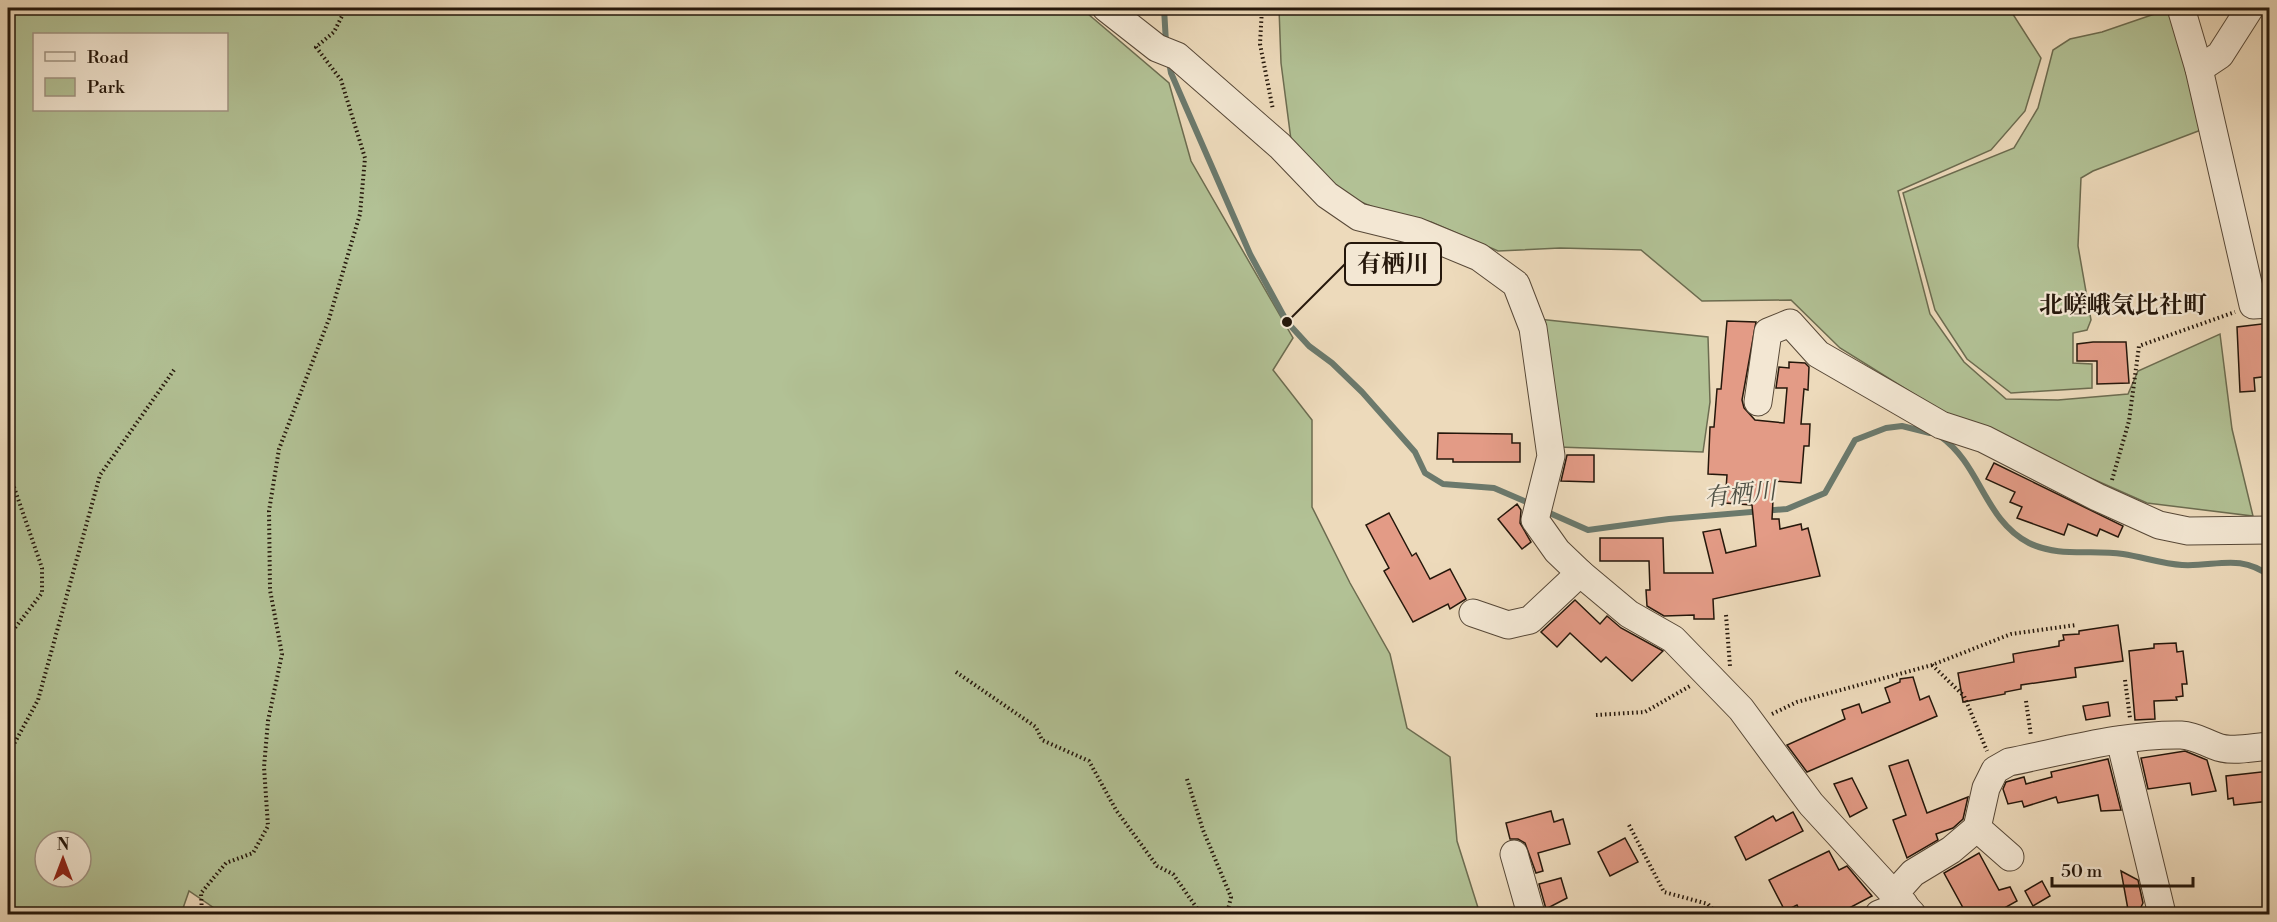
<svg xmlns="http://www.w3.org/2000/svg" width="2277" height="922" viewBox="0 0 2277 922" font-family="'Libre Bodoni','Noto Serif JP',serif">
<rect width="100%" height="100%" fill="#eddabb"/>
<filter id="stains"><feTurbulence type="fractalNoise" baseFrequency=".00333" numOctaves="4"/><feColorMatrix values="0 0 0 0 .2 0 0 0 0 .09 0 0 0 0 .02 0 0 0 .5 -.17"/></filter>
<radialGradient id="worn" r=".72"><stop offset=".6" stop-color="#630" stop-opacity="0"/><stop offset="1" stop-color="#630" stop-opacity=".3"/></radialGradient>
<g fill="#b2c195" stroke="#6c6c50" stroke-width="1.5" fill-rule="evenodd">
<path d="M8,8H1081L1169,83L1191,161L1293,338L1273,370L1312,420V507L1350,583L1390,654L1407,728L1450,757L1457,841L1480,914H223L189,891L181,914H8ZM34,34H226V110H34ZM45,841H81V877H45Z"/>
<polygon points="1279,8 2009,8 2041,58 2025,111 1991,150 1898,191 1930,314 1964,362 2006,399 2058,400 2128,394 2138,371 2220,334 2232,429 2253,516 2147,503 1946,414 1840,348 1791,300 1702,301 1641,250 1560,248 1498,251 1431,222 1383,211 1341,194 1293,155 1281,63"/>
<polygon points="2172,8 2201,130 2093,171 2081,178 2078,246 2091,320 2087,330 2073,333 2073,363 2092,364 2092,388 2011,393 1967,359 1935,310 1903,193 2014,148 2038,108 2053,50 2070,39 2102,32"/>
<polygon points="1538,319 1708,337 1710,402 1703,452 1558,447"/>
</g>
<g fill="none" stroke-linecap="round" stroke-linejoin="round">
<g stroke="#6b796c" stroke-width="6">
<polyline points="1164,8 1166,43"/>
<polyline points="1169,62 1171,73 1250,254 1287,322 1309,346 1332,363 1362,392 1415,452 1425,473 1443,484 1494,488 1531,504"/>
<path d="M1940,436C1981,465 1984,520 2029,543C2060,558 2091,549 2123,554C2143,557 2163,564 2182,565C2216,567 2239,553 2270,576"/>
<polyline points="1545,511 1588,530 1669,519 1787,509 1825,493 1855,440 1886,428 1902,426 1930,433"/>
</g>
</g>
<g fill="#e39b86" stroke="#25170b" stroke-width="1.5">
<polygon points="1727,321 1756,322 1742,400 1744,408 1755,420 1784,423 1787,388 1776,388 1779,367 1789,368 1789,362 1805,363 1809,367 1808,390 1804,389 1801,424 1810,424 1809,446 1804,446 1801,483 1774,481 1772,519 1779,519 1780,529 1801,524 1802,530 1808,528 1820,576 1713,599 1714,619 1694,619 1694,615 1664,616 1647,606 1646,590 1650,590 1649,561 1600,561 1600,538 1663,538 1664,573 1713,573 1703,532 1720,529 1726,553 1756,546 1752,505 1725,503 1727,475 1708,474 1710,427 1714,427 1717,389 1721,389"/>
<polygon points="2270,323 2270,376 2254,378 2255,391 2240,392 2237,327"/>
<polygon points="2093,342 2126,342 2129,383 2097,384 2097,361 2077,361 2077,344"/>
<polygon points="1438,433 1512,434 1512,443 1520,443 1520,462 1453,462 1453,459 1437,459"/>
<polygon points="1567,455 1594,455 1594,482 1561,481"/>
<polygon points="1994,463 2123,526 2118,537 2100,529 2097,536 2068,524 2064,535 2017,518 2022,507 2010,502 2015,492 1986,479"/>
<polygon points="1517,504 1521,510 1520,523 1531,542 1522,549 1498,519"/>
<polygon points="1389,513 1412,556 1416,553 1430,579 1450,569 1466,599 1450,609 1448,604 1413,622 1384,571 1389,568 1366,525"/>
<polygon points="1575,600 1600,624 1607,616 1621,628 1663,651 1632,681 1606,657 1601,662 1570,633 1557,647 1541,632"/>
<polygon points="2118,625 2123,661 2075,668 2076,677 2021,685 2021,689 2005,692 2005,694 1963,702 1958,673 2014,662 2013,654 2059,646 2059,641 2064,640 2063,635 2079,634 2079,631"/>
<polygon points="2176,643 2177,652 2183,651 2187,684 2182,684 2183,696 2176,697 2177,700 2154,701 2155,719 2135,720 2129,651 2154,648 2154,644"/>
<polygon points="1913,677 1920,700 1929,696 1937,716 1807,772 1787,745 1845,719 1842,710 1859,704 1862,713 1890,702 1885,688 1900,682 1900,679"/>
<polygon points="2108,702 2110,716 2086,720 2083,706"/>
<polygon points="2185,751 2207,760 2216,791 2192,795 2190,783 2148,789 2141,758"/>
<polygon points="2108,759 2121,810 2101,811 2098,795 2058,803 2056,797 2024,807 2022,801 2008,804 2003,789 2006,782 2024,777 2026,784 2052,777 2051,772"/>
<polygon points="1908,760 1927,813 1968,797 1963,819 1953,828 1936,834 1938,840 1907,858 1893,820 1906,815 1889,766"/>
<polygon points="2270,771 2270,801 2234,805 2233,798 2228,799 2226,776"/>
<polygon points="1852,778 1867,808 1850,817 1834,784"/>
<polygon points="1551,811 1554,822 1563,819 1570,844 1538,853 1543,871 1536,873 1525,843 1518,839 1510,839 1506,823"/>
<polygon points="1793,812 1803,831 1746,860 1735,837 1773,816 1776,821"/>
<polygon points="1625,838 1638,862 1610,876 1598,852"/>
<polygon points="1829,851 1839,870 1847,866 1872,896 1836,915 1802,915 1797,905 1785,911 1769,880"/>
<polygon points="1979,853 1999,890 2010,887 2017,901 1992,915 1967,915 1944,873"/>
<polygon points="2121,871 2138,880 2143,903 2137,915 2129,915"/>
<polygon points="1561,878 1567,898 1546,909 1539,884"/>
<polygon points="2042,881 2050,896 2033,906 2025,891"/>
</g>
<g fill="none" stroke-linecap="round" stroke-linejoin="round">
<g stroke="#574837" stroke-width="29">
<g id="minor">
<polyline points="1106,8 1157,48 1177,56 1280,146 1327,195 1359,217 1416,231 1479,257 1516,284 1533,328 1551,456 1535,520 1557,551 1580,573 1629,614 1673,639 1741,709 1811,804 1912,914"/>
<polyline points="2181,8 2199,69 2253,305 2270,304"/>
<polyline points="2199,69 2220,55 2250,8"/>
<polyline points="1758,402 1768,332 1790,323 1818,354 1941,425 1984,439 2097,497 2159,525 2188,531 2270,530"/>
<polyline points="1473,613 1508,625 1530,620 1580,573"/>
<polyline points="2120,740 2162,914"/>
<polyline points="1977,828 2010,857"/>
<polyline points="1514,854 1531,914"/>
<path d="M1895,893L1913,873L1951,850L1977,828L1986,788L1995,770L2009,762C2065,751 2124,734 2181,735C2195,736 2202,741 2215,746C2231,753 2253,747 2270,746"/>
<polyline points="1879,914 1904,904"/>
</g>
</g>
<g stroke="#25170b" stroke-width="4" stroke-dasharray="1.5 3" stroke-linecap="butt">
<polyline points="1262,8 1260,44 1273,110"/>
<polyline points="8,470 42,568 42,593 8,637"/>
<polyline points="2112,480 2129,421 2139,346 2235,312"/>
<polyline points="1726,615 1730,666"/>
<polyline points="1932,665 1964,696 1987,751"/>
<polyline points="956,672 1036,727 1042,740 1089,761 1116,810 1157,866 1173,874 1201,914"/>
<polyline points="2125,680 2130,718"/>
<polyline points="2026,701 2031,736"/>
<polyline points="1772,714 1797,702 1932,665 2011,634 2076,625"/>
<polyline points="1596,715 1645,712 1690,686"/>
<polyline points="8,755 38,700 100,475 174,370"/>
<polyline points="1187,779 1203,830 1231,897 1227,914"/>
<polyline points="1629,825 1664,892 1708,904 1717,914"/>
<polyline points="195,914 196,911"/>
<polyline points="202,914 201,893 226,863 253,853 268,826 264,767 268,721 282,654 270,590 269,511 279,449 329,319 360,214 365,158 341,80 316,47 334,32 346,8"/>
</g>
<use href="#minor" stroke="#f3e7d3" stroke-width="27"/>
</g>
<g text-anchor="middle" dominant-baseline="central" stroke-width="4.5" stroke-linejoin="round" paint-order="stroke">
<g font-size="24" font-weight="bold" fill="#25170b" stroke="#f3e7d3">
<text x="2123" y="306">北嵯峨気比社町</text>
</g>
<g font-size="24" font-style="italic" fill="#4e5044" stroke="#f3e7d3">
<text transform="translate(1740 495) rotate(-6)">有栖川</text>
</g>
</g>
<path fill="none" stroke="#25170b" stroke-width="2" d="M1287 322L1345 264"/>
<circle fill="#25170b" stroke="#f3e7d3" stroke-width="2" cx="1287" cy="322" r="6"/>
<rect fill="#f3e7d3" stroke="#25170b" stroke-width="2" x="1345" y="243" width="96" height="42" rx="6"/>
<g font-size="24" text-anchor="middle" font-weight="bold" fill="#25170b">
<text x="1393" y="272">有栖川</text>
</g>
<rect width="2277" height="922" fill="none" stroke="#eddabb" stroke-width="30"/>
<rect x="9" y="9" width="2259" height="904" fill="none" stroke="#25170b" stroke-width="3"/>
<rect x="15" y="15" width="2247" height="892" fill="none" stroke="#25170b" stroke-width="1.5"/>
<rect x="33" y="33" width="195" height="78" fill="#f3e7d3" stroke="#a19483" stroke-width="1.5"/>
<rect x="45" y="52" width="30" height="9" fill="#f3e7d3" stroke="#a19483" stroke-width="1.5"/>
<text x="87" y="63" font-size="18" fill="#25170b">Road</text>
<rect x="45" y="78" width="30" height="18" fill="#b2c195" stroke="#a19483" stroke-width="1.5"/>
<text x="87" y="93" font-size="18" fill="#25170b">Park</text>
<g transform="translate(63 859)"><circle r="28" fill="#f3e7d3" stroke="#a19483" stroke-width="1.5"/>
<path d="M0-4.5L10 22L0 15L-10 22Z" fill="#8f2418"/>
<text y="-9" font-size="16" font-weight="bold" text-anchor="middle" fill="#25170b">N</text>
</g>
<path d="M2052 877v9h141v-9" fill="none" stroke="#25170b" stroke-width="3"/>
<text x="2061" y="877" font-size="18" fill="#25170b" stroke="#f3e7d3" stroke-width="4.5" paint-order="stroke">50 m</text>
<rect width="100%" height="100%" filter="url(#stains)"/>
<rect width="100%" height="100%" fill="url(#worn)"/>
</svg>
